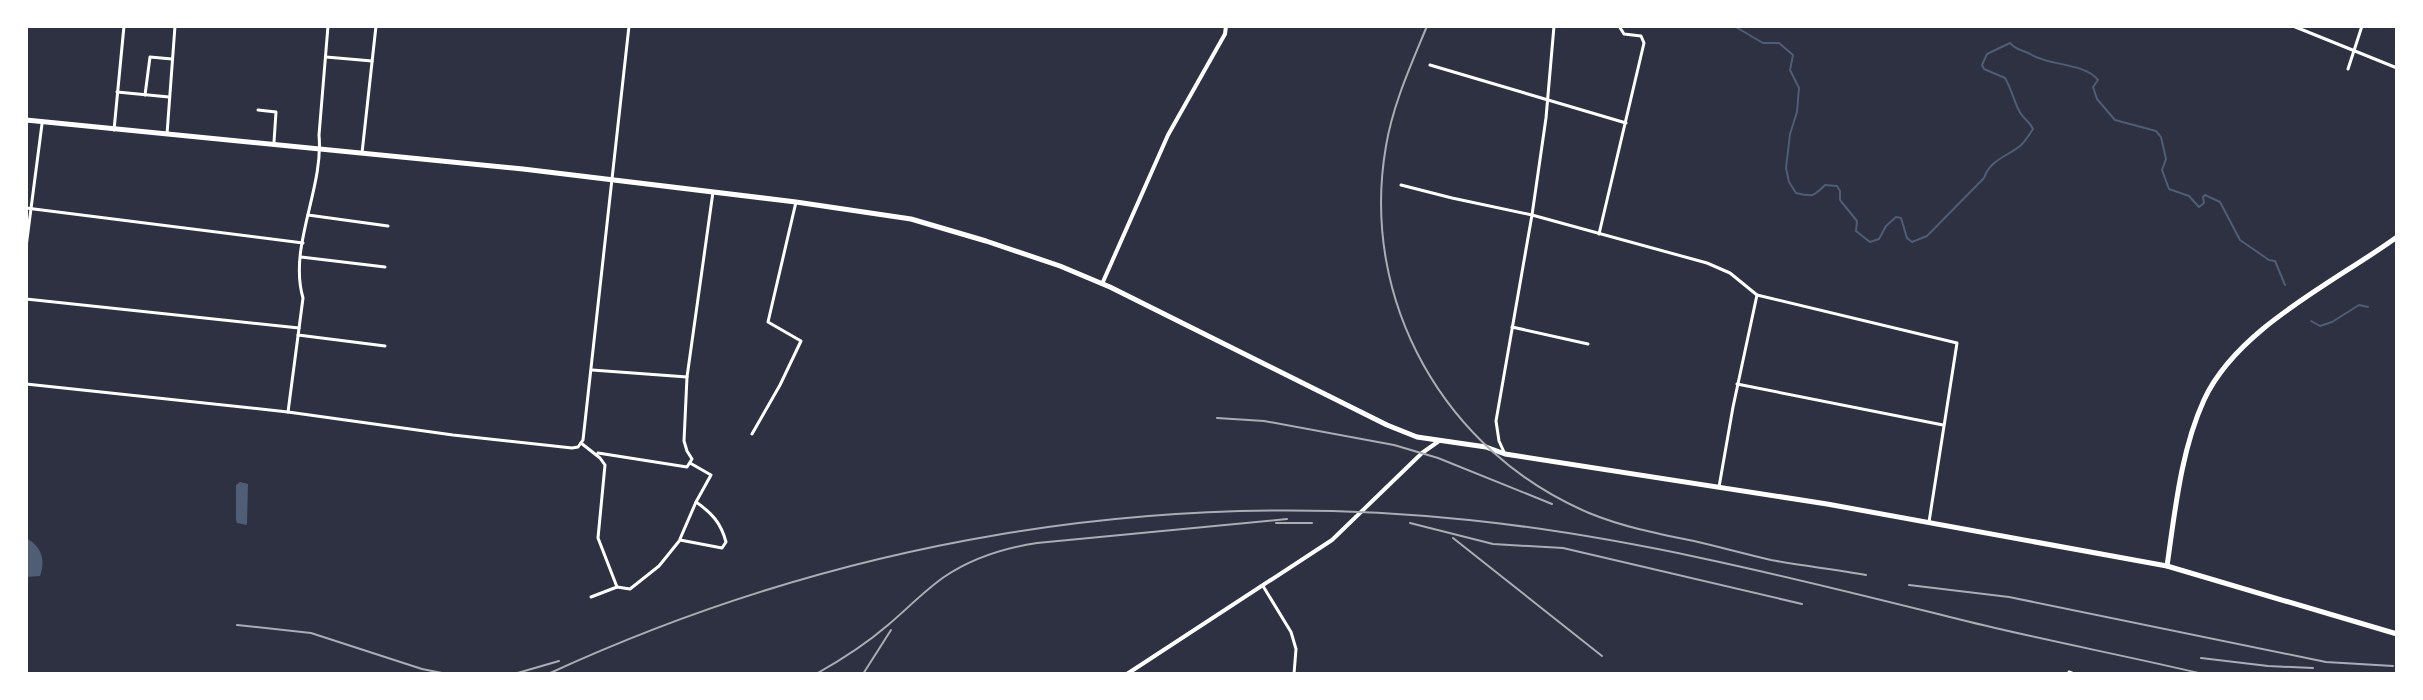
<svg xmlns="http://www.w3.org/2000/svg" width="2423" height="700" viewBox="0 0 2423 700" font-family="'Fira Sans',sans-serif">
<rect width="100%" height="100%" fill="#2d3142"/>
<g fill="#4f5d75">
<polygon points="240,482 248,484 247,525 237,523 236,520 236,485"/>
<path d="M26,538C41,546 46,559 40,576L26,577Z"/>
</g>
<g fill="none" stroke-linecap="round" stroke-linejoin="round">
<g stroke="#4f5d75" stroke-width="2">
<path d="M1734,26L1763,43H1779L1793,55L1790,70L1799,88L1797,112L1790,134L1786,168L1789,182L1796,193C1813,197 1813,197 1825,185L1837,186L1840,191V200L1857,221L1856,231L1870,242L1879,239L1886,226L1896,217L1901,218L1907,238L1912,242L1927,236L1984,178C1990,160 2006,157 2020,146C2025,142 2029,135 2033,129C2030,122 2025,120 2021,114C2016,108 2011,87 2005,78L1984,69L1982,65L1987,54L2010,43C2018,52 2023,49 2032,55C2051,66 2085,63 2098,80L2093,87L2097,99L2115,120L2156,131L2161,137L2166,159L2162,170L2169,189L2189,196L2199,207L2204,203L2203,197L2205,195L2220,202L2240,240L2269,260L2275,261L2285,285"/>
<polyline points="2311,321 2320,326 2332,322 2359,305 2368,307"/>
</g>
<g stroke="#fff" stroke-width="3">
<polyline points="2293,26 2397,68"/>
<polyline points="326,57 372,61"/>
<polyline points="1430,65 1626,123"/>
<polyline points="2348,69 2362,26"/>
<polyline points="117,92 169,97"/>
<polyline points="145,95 150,57 172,59"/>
<polyline points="258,110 276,112 274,142"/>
<polyline points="114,130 124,26"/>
<polyline points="167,134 175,26"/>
<polyline points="362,153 376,26"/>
<polyline points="1401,185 1452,198 1532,215 1707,263 1730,273 1757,295 1957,343 1929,522"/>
<polyline points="26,208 303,243"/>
<polyline points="308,215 388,226"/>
<polyline points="1599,234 1644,43 1641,36 1624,34 1619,26"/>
<polyline points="26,247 42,124"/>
<polyline points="301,257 385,267"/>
<polyline points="26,299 299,328"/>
<polyline points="1512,327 1588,344"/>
<polyline points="298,335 385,346"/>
<polyline points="592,370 687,377"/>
<polyline points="26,384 288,412 453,435 572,448 578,447 583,440 629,26"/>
<polyline points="1737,384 1943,425"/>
<path d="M288,412L303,298C288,246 324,189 319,135L328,26"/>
<polyline points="752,434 780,385 801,341 768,322 796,202"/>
<polyline points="581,443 600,458 605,465 598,538 617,587 591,597"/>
<polyline points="1504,452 1499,441 1496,421 1532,215 1546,118 1554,26"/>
<polyline points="598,453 687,467 692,459 687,451 684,441 687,377 713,192"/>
<polyline points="1719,487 1733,407 1757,295"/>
<polyline points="680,539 696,502"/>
<polyline points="1263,586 1291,632 1296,649 1294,674"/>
<path d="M617,587L630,589L659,566L680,540L722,548L726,542C721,523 712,513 696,502L711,475L690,463"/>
<polyline points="2069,672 2074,674"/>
</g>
<g stroke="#fff" stroke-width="4">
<polyline points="1102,284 1168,135 1225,34 1226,26"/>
<polyline points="1127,674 1332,540 1422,453 1439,441"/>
</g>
<g stroke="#fff" stroke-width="5">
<polyline points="26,120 523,169 796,202 911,219 986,241 1060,266 1110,287 1387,425 1417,437 1486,447 1505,454 1827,504 2167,566 2397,634"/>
<path d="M2167,566C2175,511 2181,450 2204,400C2237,328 2335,282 2397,237"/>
</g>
<g stroke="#abadb3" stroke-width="2">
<path d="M1427,26C1411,65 1393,104 1386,146C1359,301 1445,452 1589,513C1623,527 1659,534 1694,541C1720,547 1745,554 1771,560C1802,566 1834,569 1866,575"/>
<polyline points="1217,418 1264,421 1394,445 1438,458 1552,504"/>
<polyline points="1276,523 1312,523"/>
<polyline points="1410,523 1493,544 1563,548 1802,604"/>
<polyline points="1453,538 1602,656"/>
<polyline points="1909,585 2009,597 2326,662 2393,666"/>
<polyline points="237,625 311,633 422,669 447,674"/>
<polyline points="2201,658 2268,666 2313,668"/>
<polyline points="514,674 559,661"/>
<path d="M548,674C837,541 1152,487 1469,520C1634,537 1801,580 1962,620C2042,640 2123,655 2203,674"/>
<path d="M816,674C841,660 866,644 888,625C907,609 924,591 944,577C972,558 1004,548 1037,543L1287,519"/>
<polyline points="863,674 891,630"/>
</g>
</g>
<rect width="2423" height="700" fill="none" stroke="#ffffff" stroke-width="56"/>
</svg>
